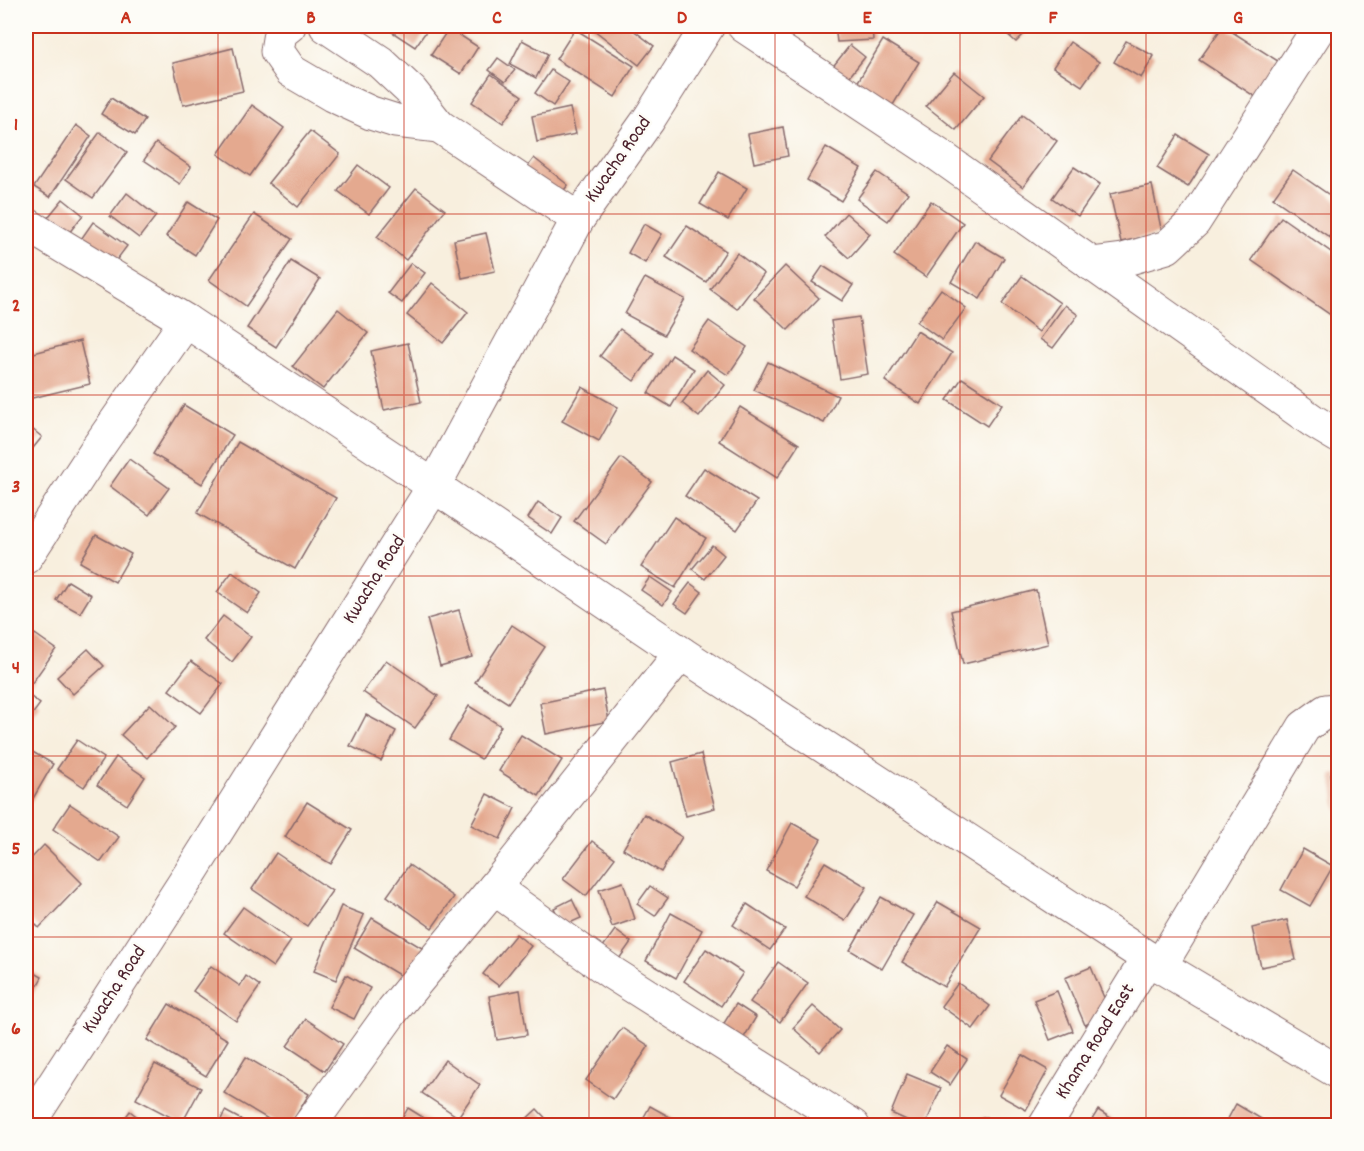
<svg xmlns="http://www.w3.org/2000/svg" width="1364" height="1151" viewBox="0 0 1364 1151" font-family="Dekko,sans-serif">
<rect width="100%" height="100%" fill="#fdfcf7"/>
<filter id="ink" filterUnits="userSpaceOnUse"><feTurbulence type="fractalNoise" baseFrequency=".0167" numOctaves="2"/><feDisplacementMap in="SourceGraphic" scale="12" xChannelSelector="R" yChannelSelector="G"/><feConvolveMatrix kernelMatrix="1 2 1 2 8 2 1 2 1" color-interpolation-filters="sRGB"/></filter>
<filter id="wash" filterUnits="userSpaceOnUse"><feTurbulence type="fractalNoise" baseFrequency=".008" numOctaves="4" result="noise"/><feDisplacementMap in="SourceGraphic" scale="24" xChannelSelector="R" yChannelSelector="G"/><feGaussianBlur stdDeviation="1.35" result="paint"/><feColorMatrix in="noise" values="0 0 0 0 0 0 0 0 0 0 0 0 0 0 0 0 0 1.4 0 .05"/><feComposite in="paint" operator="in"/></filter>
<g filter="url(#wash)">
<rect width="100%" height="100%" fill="#f8efde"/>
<g id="blocks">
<g fill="#e4a98f">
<polygon points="383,26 430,26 415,47"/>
<polygon points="589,26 628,26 654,46 639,65"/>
<polygon points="835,26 872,26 873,40 837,42"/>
<polygon points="998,26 1032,26 1016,42"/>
<polygon points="1223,26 1281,63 1257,98 1199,60"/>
<polygon points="449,28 478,47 461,74 431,55"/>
<polygon points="575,29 634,66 615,97 556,59"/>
<polygon points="522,40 548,54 536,78 510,64"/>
<polygon points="883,40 919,62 893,105 857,83"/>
<polygon points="1126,41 1154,56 1141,78 1114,62"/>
<polygon points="1070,42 1099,62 1082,86 1053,67"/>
<polygon points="850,45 865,57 842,86 827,74"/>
<polygon points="233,48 243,91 183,105 173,63"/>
<polygon points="498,58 515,70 505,82 489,70"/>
<polygon points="551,70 569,82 553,106 535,93"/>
<polygon points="954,72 984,96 956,130 926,106"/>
<polygon points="491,74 522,96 503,123 472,102"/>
<polygon points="111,98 145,120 135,135 101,114"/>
<polygon points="252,105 284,128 250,176 218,154"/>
<polygon points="570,108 576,134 537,142 532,116"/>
<polygon points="1022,115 1057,141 1023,187 988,161"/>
<polygon points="76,125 91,136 50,197 34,187"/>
<polygon points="783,127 788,156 754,163 748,134"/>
<polygon points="310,131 340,154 298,207 268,183"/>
<polygon points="100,132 127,152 93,198 66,179"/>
<polygon points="1178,135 1209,154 1188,187 1157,168"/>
<polygon points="156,143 191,167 180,184 144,160"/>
<polygon points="826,147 861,168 841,201 807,180"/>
<polygon points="534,158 568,185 553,204 519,178"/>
<polygon points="358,165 389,188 369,214 338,191"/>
<polygon points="1074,167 1100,184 1078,216 1052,198"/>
<polygon points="1293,170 1338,201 1338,243 1273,198"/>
<polygon points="719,172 747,188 728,220 700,204"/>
<polygon points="877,172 908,193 888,221 857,199"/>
<polygon points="1152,185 1162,233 1121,242 1110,194"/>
<polygon points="416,188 445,210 406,260 377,237"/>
<polygon points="127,193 156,216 139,238 110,216"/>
<polygon points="63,199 83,215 65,238 45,221"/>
<polygon points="931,201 963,223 926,277 894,255"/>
<polygon points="188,202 217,220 195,255 166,236"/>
<polygon points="846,213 870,234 849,258 825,237"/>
<polygon points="254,214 292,239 246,306 209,280"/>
<polygon points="1281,217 1338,257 1338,320 1251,260"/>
<polygon points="93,222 127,246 112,266 79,242"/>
<polygon points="644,224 662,234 645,263 628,253"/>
<polygon points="687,226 726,251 706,282 666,257"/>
<polygon points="486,233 495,271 462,278 454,240"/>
<polygon points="975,241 1004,258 980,299 951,282"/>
<polygon points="737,253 764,274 737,309 710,289"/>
<polygon points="291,261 320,279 276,347 247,328"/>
<polygon points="411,263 425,273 402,303 388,293"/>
<polygon points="785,266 819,298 788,330 754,298"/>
<polygon points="823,266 853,285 842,301 812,282"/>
<polygon points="1022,276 1060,303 1039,332 1002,304"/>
<polygon points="645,278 685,299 664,335 625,314"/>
<polygon points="432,283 468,312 443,343 407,315"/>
<polygon points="941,289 966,308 942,340 917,322"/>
<polygon points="1065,305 1078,315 1053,348 1040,339"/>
<polygon points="338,309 368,333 323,389 293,366"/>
<polygon points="859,317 868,374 840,379 831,321"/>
<polygon points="709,321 747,347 728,375 689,349"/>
<polygon points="620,329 654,354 634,381 600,356"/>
<polygon points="917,331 952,353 920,404 885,381"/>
<polygon points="80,341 90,384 32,398 26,369 26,355"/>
<polygon points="408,343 421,402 384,410 371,351"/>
<polygon points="672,355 694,369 671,407 648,393"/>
<polygon points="768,362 838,396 824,423 754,390"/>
<polygon points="707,370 725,385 699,417 682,403"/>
<polygon points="962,378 1002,404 987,426 947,400"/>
<polygon points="582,387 618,407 599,441 562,421"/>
<polygon points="184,405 233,435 202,484 153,454"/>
<polygon points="740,407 799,444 777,478 719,441"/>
<polygon points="26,424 42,437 29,453 26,451"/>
<polygon points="238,442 336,498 295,569 197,513"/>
<polygon points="621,458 652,482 606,544 574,521"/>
<polygon points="129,459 169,488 149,515 110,486"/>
<polygon points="704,468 757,501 737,530 685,496"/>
<polygon points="538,502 562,518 552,534 528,518"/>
<polygon points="674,517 706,538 675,588 641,567"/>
<polygon points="96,535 131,554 115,582 80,562"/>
<polygon points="712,545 724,555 705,579 692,569"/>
<polygon points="232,572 261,593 247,613 217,592"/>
<polygon points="650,577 672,592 663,605 641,590"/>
<polygon points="68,581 91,595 80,613 56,600"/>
<polygon points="690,583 702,592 687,613 674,604"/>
<polygon points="1036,590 1048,644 963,664 951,611"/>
<polygon points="459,610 472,657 440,666 427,619"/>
<polygon points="223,616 251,637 232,662 204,640"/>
<polygon points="512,625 545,647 508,703 475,682"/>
<polygon points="35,634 56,649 32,683 26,678 26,647"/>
<polygon points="88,649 104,666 73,694 57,677"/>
<polygon points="386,660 438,696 415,728 363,692"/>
<polygon points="191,661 223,684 201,713 169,690"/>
<polygon points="603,690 609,721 546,734 540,703"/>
<polygon points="26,693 40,704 26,723"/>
<polygon points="150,704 175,727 147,758 121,735"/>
<polygon points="469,706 501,726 481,759 449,740"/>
<polygon points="366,715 396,731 381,761 350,746"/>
<polygon points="521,735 562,760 539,796 499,771"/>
<polygon points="77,740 104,758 84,787 57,769"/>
<polygon points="26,748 53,764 31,802 26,799"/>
<polygon points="701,754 715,808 686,816 672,762"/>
<polygon points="116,757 145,777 127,805 97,785"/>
<polygon points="1338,774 1338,811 1337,811 1331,775"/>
<polygon points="487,794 515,808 500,839 471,825"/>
<polygon points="307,802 352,830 331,864 285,837"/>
<polygon points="70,804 119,837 101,862 53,829"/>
<polygon points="644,814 682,837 661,872 623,849"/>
<polygon points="792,823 821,839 794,886 766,871"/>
<polygon points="592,841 615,858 586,896 563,879"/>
<polygon points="44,845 82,883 39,928 26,915 26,864"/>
<polygon points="1303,849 1333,866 1310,906 1281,890"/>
<polygon points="276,853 332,891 307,926 252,889"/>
<polygon points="825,862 867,887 845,921 804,896"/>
<polygon points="409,865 454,897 432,928 387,896"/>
<polygon points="623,882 635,919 612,927 599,890"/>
<polygon points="650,886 668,898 655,916 637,904"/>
<polygon points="881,897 913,915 882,969 850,950"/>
<polygon points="572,899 581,918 563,926 554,908"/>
<polygon points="938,902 981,927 944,987 902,962"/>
<polygon points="747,904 785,929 770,950 733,925"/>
<polygon points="341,906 364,915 336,980 314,971"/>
<polygon points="243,907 291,941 273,967 224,933"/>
<polygon points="671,913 702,930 676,978 646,961"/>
<polygon points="372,918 427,951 409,981 354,948"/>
<polygon points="1287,920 1296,960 1261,967 1252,928"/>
<polygon points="615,930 631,942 619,959 602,948"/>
<polygon points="516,934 531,946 499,986 483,974"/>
<polygon points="706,949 743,973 721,1006 684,981"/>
<polygon points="778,962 808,983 780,1022 750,1002"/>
<polygon points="211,966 240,986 246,976 260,986 236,1021 193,991"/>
<polygon points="1091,967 1111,1014 1085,1025 1065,978"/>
<polygon points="26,968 42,977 26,1007"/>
<polygon points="346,975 370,988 354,1019 329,1007"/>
<polygon points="958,983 990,1006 973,1029 941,1006"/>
<polygon points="520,990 527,1035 497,1040 489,996"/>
<polygon points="1057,991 1073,1031 1050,1040 1034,1000"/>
<polygon points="169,1004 228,1040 206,1076 147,1040"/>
<polygon points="736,1004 756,1017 742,1041 721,1028"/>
<polygon points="813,1006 840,1030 820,1052 793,1028"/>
<polygon points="306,1019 343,1044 325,1071 287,1046"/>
<polygon points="622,1028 649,1046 613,1099 586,1080"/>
<polygon points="947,1046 967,1059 950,1085 930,1072"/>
<polygon points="1022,1055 1048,1070 1026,1110 999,1095"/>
<polygon points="246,1057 309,1094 290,1126 280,1126 224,1093"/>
<polygon points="445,1060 480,1085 458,1117 422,1093"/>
<polygon points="155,1064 201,1088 182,1123 136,1099"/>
<polygon points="907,1074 941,1088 925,1126 920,1126 891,1113"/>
<polygon points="1236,1104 1263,1120 1259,1126 1224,1126"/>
<polygon points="650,1106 681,1123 680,1126 639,1126"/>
<polygon points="408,1108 437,1126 398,1126"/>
<polygon points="537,1109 553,1126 522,1126 521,1124"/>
<polygon points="1098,1110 1120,1124 1118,1126 1088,1126"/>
<polygon points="130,1111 149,1126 119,1126"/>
<polygon points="225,1111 253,1126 218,1126"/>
<polygon points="986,1117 989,1126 964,1126 964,1125"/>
</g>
</g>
</g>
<g filter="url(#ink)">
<use href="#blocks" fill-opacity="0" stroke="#87686a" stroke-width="1.5"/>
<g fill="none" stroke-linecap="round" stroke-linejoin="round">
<g stroke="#87686a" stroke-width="35">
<g id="minor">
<polyline points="289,26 280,33 277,51 291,71 332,95 371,113 396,121 439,126"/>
<polyline points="326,26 380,62 411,91 439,126 578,219"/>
<polyline points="744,26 940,156 1313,421 1338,436"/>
<polyline points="26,224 186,321 434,486 681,653 1160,966 1338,1072"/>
<polyline points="1091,264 1123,260 1167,247 1194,222 1320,26"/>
<polyline points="26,557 96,450 186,321"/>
<polyline points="681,653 494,888 612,973 853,1126"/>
<polyline points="1160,966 1304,727 1326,711 1338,710"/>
<polyline points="309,1126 393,1010 494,888"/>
<polyline points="1045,1126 1148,958"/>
</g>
</g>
<g stroke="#87686a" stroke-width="35">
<polyline id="secondary" points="27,1126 188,877 434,486 578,219 649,119 708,26"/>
</g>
<use href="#minor" stroke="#fff" stroke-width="33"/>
<use href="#secondary" stroke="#fff" stroke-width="33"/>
</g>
</g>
<path fill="none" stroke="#c8321e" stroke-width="1.5" stroke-opacity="0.55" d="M218,26V1126M404,26V1126M589,26V1126M775,26V1126M960,26V1126M1146,26V1126M26,214H1338M26,395H1338M26,576H1338M26,756H1338M26,937H1338"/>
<g text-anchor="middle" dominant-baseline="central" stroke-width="5" stroke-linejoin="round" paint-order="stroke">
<g font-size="20" fill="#4a1f2b" stroke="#fdfcf7">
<text transform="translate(619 160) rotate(-55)">Kwacha Road</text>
<text transform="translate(375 580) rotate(-58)">Kwacha Road</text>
<text transform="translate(115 990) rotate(-57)">Kwacha Road</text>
<text transform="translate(1096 1042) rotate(-58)">Khama Road East</text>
</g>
</g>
<rect width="1364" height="1151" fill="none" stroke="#fdfcf7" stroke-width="66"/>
<rect x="33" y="33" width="1298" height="1085" fill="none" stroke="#c8321e" stroke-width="2"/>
<g font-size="20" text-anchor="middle" font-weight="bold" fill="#c8321e">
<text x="126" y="23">A</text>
<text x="311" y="23">B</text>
<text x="497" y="23">C</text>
<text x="682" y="23">D</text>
<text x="867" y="23">E</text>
<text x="1053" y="23">F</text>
<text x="1238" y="23">G</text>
<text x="16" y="130">1</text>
<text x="16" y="311">2</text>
<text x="16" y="492">3</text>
<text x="16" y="673">4</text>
<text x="16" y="854">5</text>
<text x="16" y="1034">6</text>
</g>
</svg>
